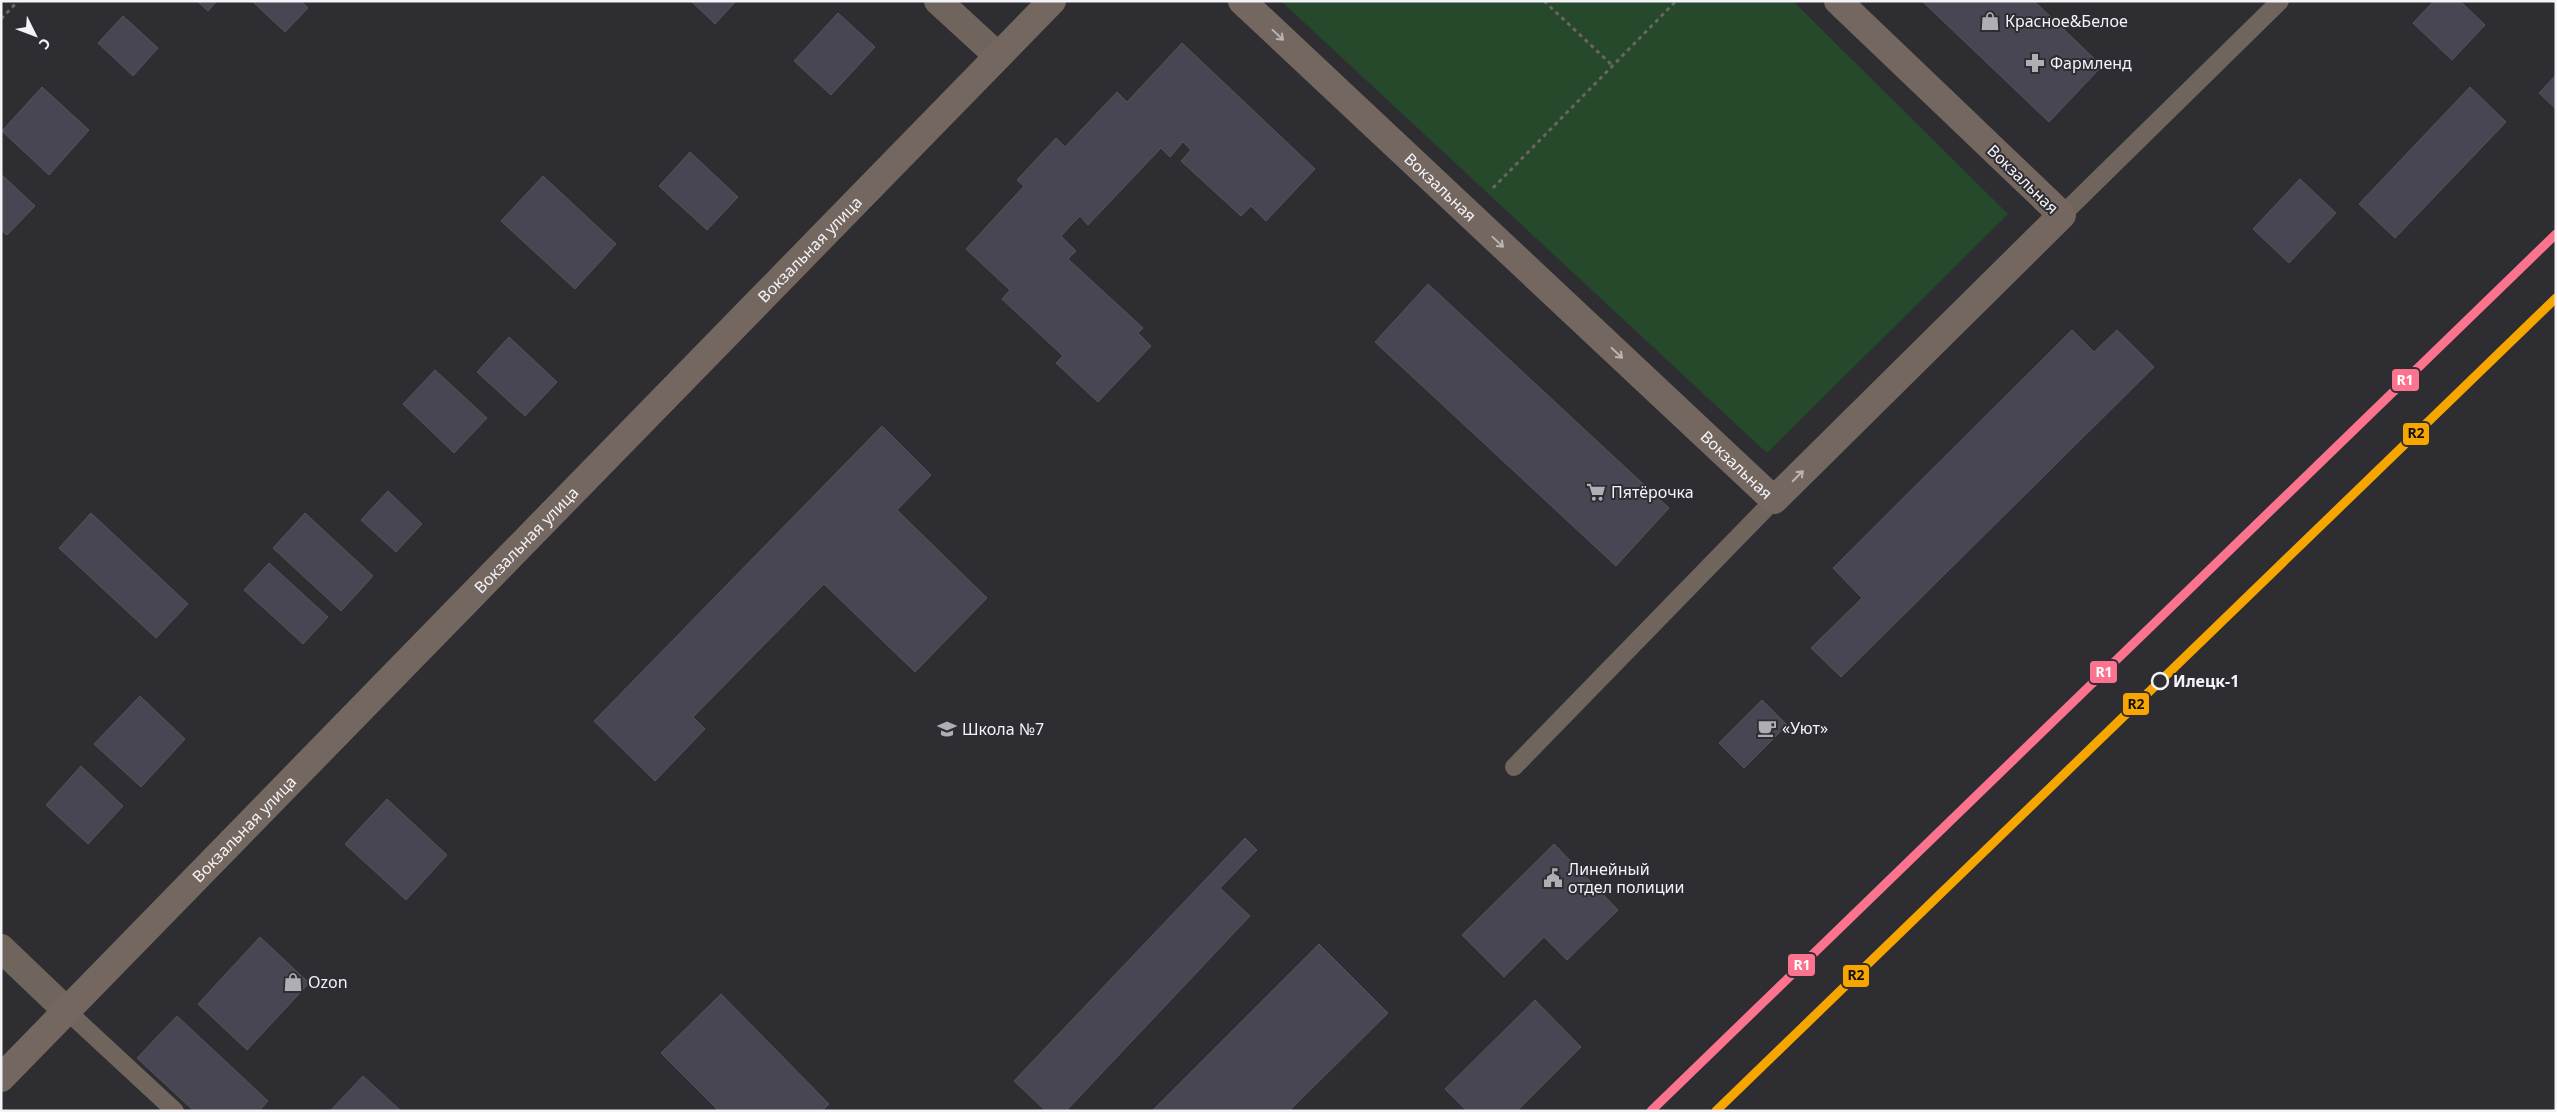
<svg xmlns="http://www.w3.org/2000/svg" width="2557" height="1112" viewBox="0 0 2557 1112" font-family="'Noto Sans',sans-serif">
<rect width="100%" height="100%" fill="#2e2e32"/>
<polygon fill="#25492a" points="1281,1 1793,1 2008,214 1767,453"/>
<g fill="#474652" stroke="#555558">
<polygon points="197,1 217,1 208,11"/>
<polygon points="252,1 301,1 308,8 285,32"/>
<polygon points="691,1 736,1 715,24"/>
<polygon points="1922,1 2034,1 2102,66 2049,122"/>
<polygon points="2434,1 2460,1 2485,25 2452,60 2413,23"/>
<polygon points="838,13 875,47 831,95 794,61"/>
<polygon points="123,16 158,48 133,76 98,43"/>
<polygon points="1182,43 1315,169 1266,221 1251,206 1241,216 1181,161 1191,150 1183,142 1170,157 1161,148 1088,225 1080,216 1072,224 1061,236 1076,251 1068,259 1143,328 1138,333 1151,346 1098,402 1056,363 1063,356 1002,299 1010,290 966,249 1024,186 1017,180 1056,138 1065,147 1117,92 1127,102"/>
<polygon points="2556,75 2556,109 2539,93"/>
<polygon points="42,87 89,130 49,175 2,131"/>
<polygon points="2470,87 2506,122 2395,238 2359,204"/>
<polygon points="690,152 738,197 707,230 659,186"/>
<polygon points="1,174 35,206 7,235 1,230"/>
<polygon points="543,176 616,244 575,289 501,221"/>
<polygon points="2300,179 2336,213 2289,263 2253,229"/>
<polygon points="1428,284 1669,508 1616,566 1375,342"/>
<polygon points="2072,330 2094,352 2117,330 2154,367 1841,677 1811,648 1862,598 1833,568"/>
<polygon points="509,337 557,382 525,416 477,372"/>
<polygon points="435,370 487,418 454,453 403,404"/>
<polygon points="882,426 931,475 897,510 987,598 915,672 824,584 693,717 705,729 655,781 594,721"/>
<polygon points="388,491 422,524 396,552 361,520"/>
<polygon points="91,513 188,604 156,638 59,548"/>
<polygon points="305,513 373,576 341,611 273,548"/>
<polygon points="269,563 328,617 303,644 244,590"/>
<polygon points="140,696 185,739 141,787 94,744"/>
<polygon points="1762,700 1787,725 1744,768 1719,743"/>
<polygon points="81,766 123,806 88,844 46,805"/>
<polygon points="387,799 447,855 406,900 345,844"/>
<polygon points="1245,838 1257,850 1220,888 1250,916 1066,1111 1046,1111 1014,1081"/>
<polygon points="1554,844 1618,910 1567,960 1544,937 1504,977 1462,935"/>
<polygon points="260,937 309,983 247,1050 198,1004"/>
<polygon points="1319,944 1388,1013 1289,1111 1152,1111"/>
<polygon points="721,994 829,1104 822,1111 719,1111 661,1053"/>
<polygon points="1535,1000 1581,1047 1517,1111 1467,1111 1445,1089"/>
<polygon points="177,1016 268,1101 259,1111 194,1111 137,1058"/>
<polygon points="363,1076 401,1111 330,1111"/>
</g>
<g fill="none" stroke-linecap="round" stroke-linejoin="round">
<g stroke="#6b6460" stroke-width="3" stroke-dasharray="4 4" stroke-linecap="butt">
<polyline points="1544,1 1613,66"/>
<polyline points="1,19 18,1"/>
<polyline points="1493,188 1676,1"/>
</g>
<g stroke="#70655d" stroke-width="18">
<polyline points="2062,215 2280,1"/>
<polyline points="1514,767 1774,500"/>
<polyline points="68,1012 175,1111"/>
</g>
<g stroke="#70655d" stroke-width="28">
<polyline points="938,1 998,56"/>
<polyline points="1,948 68,1012"/>
</g>
<g stroke="#74675f" stroke-width="28">
<path id="s1" d="M1242,1L1774,500L2062,215L1838,1"/>
<path id="s2" d="M1,1078L1052,1"/>
</g>
<g stroke="#2d2d33" stroke-width="12">
<polyline id="rail-1" points="1651,1111 2556,234"/>
</g>
<g stroke="#2d2d33" stroke-width="12">
<polyline id="rail-2" points="1716,1111 2556,298"/>
</g>
<use href="#rail-1" stroke="#fc738d" stroke-width="9"/>
<use href="#rail-2" stroke="#f7a600" stroke-width="9"/>
</g>
<defs><path id="oneway-shaft" d="M-6 0H5M1.5-3L5.5 0L1.5 3" fill="none" stroke-width="1.6" stroke-linecap="round" stroke-linejoin="round" transform="scale(1.25)"/></defs>
<g stroke="#bab4b3">
<use href="#oneway-shaft" transform="translate(1278 35) rotate(43)"/>
<use href="#oneway-shaft" transform="translate(1498 242) rotate(43)"/>
<use href="#oneway-shaft" transform="translate(1617 353) rotate(43)"/>
<use href="#oneway-shaft" transform="translate(1798 476) rotate(-45)"/>
</g>
<defs>
<g id="shop-bare" transform="scale(1.5)"><path d="M-5-2.5h2.3a2.7 3.5 0 0 1 5.4 0H5L5.5 6h-11ZM-1.5-2.5h3a1.5 2.3 0 0 0-3 0Z" fill="#aeaeb3" stroke="#2d2d33" stroke-width="2.5" paint-order="stroke"/></g>
<g id="pharmacy-bare" transform="scale(1.5)"><path d="M-2-6h4v4h4v4h-4v4h-4v-4h-4v-4h4Z" fill="#aeaeb3" stroke="#2d2d33" stroke-width="2.5" paint-order="stroke"/></g>
<g id="supermarket-bare" transform="scale(1.5)"><path d="M-6-5.5h2.5l.6 2H6L4.5 2H-2.5L-4.4-4H-6ZM-1.5 3.2a1.3 1.3 0 1 0 .1 0ZM3 3.2a1.3 1.3 0 1 0 .1 0Z" fill="#aeaeb3" stroke="#2d2d33" stroke-width="2.5" paint-order="stroke"/></g>
<g id="cafe-bare" transform="scale(1.5)"><path d="M-5.5-4.5H6V0H3Q3 3.5 0 3.5H-2.5Q-5.5 3.5-5.5 0ZM3-3.2v2h1.7v-2ZM-6 4.5H4V6H-6Z" fill="#aeaeb3" stroke="#2d2d33" stroke-width="2.5" paint-order="stroke"/></g>
<g id="school-bare" transform="scale(1.5)"><path d="M0-5L7-2L0 1L-7-2ZM-4 1L0 2.5L4 1V4Q0 6-4 4Z" fill="#aeaeb3" stroke="#2d2d33" stroke-width="2.5" paint-order="stroke"/></g>
<g id="civic-bare" transform="scale(1.5)"><path d="M-.6-6.5H3V-4.5H.6V-3L4-1V1h2V6H-6V1h2V-1L-.6-3ZM-1.2 2.5V6h2.4V2.5Z" fill="#aeaeb3" stroke="#2d2d33" stroke-width="2.5" paint-order="stroke"/></g>
</defs>
<g fill-rule="evenodd">
<use href="#shop-bare" x="1990" y="21"/>
<use href="#pharmacy-bare" x="2035" y="63"/>
<use href="#supermarket-bare" x="1596" y="492"/>
<use href="#cafe-bare" x="1767" y="728"/>
<use href="#school-bare" x="947" y="729"/>
<use href="#civic-bare" x="1553" y="878"/>
<use href="#shop-bare" x="293" y="982"/>
</g>
<circle fill="#2d2d33" stroke="#f3f3f8" stroke-width="2.5" cx="2160" cy="681" r="8"/>
<g text-anchor="middle" dominant-baseline="central" stroke-width="4" stroke-linejoin="round" paint-order="stroke">
<g font-size="16" fill="#f3f3f8" stroke="#2d2d33" text-anchor="start">
<text x="2005" y="21">Красное&amp;Белое</text>
<text x="2050" y="63">Фармленд</text>
<text x="1611" y="492">Пятёрочка</text>
<text x="1782" y="728">«Уют»</text>
<text x="962" y="729">Школа №7</text>
<text x="1568" y="869">Линейный<tspan x="1568" dy="18">отдел полиции</tspan></text>
<text x="308" y="982">Ozon</text>
</g>
<g font-size="16" fill="#f3f3f8" stroke="#2d2d33">
<text transform="translate(2023 179) rotate(44)">Вокзальная</text>
<text stroke="none"><textPath href="#s1" startOffset="272">Вокзальная</textPath></text>
<text stroke="none"><textPath href="#s2" startOffset="1158">Вокзальная улица</textPath></text>
<text stroke="none"><textPath href="#s1" startOffset="678">Вокзальная</textPath></text>
<text stroke="none"><textPath href="#s2" startOffset="752">Вокзальная улица</textPath></text>
<text stroke="none"><textPath href="#s2" startOffset="348">Вокзальная улица</textPath></text>
</g>
<g font-size="16" font-weight="bold" fill="#f3f3f8" stroke="#2d2d33" text-anchor="start">
<text x="2173" y="681">Илецк-1</text>
</g>
</g>
<g stroke="#2d2d33" stroke-width="2">
<rect x="2391" y="368" width="29" height="24" rx="5" fill="#fc738d"/>
<rect x="2402" y="422" width="28" height="24" rx="5" fill="#f7a600"/>
<rect x="2089" y="660" width="29" height="24" rx="5" fill="#fc738d"/>
<rect x="2122" y="692" width="28" height="24" rx="5" fill="#f7a600"/>
<rect x="1787" y="953" width="29" height="24" rx="5" fill="#fc738d"/>
<rect x="1842" y="964" width="28" height="24" rx="5" fill="#f7a600"/>
</g>
<g font-size="14" text-anchor="middle" font-weight="bold" fill="#fff">
<text x="2405" y="385">R1</text>
<text x="2104" y="677">R1</text>
<text x="1802" y="970">R1</text>
</g>
<g font-size="14" text-anchor="middle" font-weight="bold" fill="#111">
<text x="2416" y="438">R2</text>
<text x="2136" y="709">R2</text>
<text x="1856" y="980">R2</text>
</g>
<rect width="2557" height="1112" fill="none" stroke="#f3f3f8" stroke-width="5"/>
<g transform="translate(35 35) rotate(132)" stroke="#2d2d33" stroke-width="4" paint-order="stroke">
<path d="M0-4L9 19L0 12L-9 19Z" fill="#f3f3f8"/>
<text y="-8" font-size="14" font-weight="bold" text-anchor="middle" fill="#f3f3f8">С</text>
</g>
</svg>
